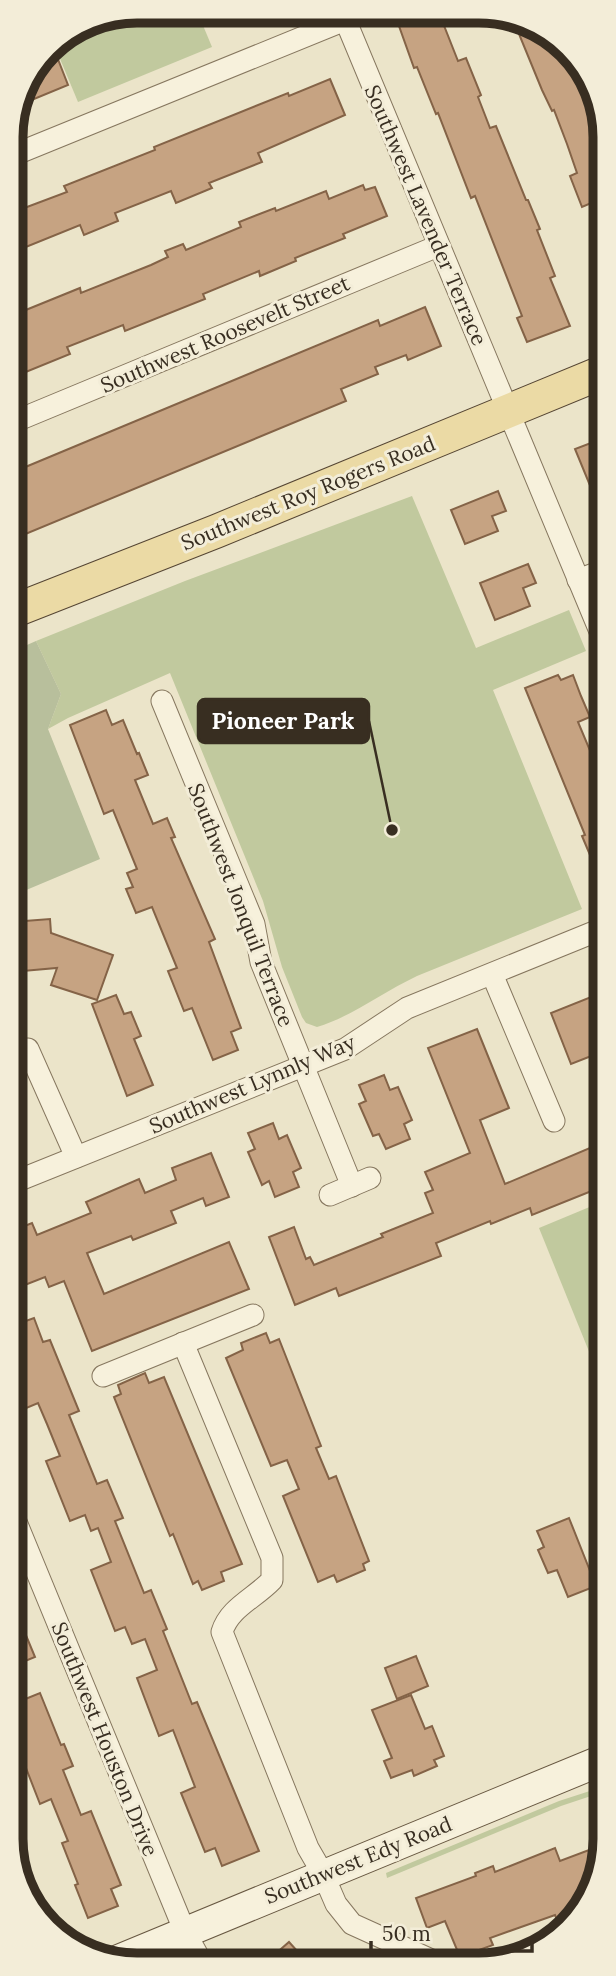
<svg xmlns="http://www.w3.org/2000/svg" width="616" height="1976" viewBox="0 0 616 1976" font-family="Lora,serif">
<rect width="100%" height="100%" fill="#ebe4c9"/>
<g fill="#c1c99e">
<polygon points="137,11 197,11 212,47 78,102 53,42"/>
<path d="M412,496L476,648L569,610L586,651L493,690L582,909L417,976C383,992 353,1016 317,1027L306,1023L302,1017L282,967L263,901L170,673L68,718L48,729L61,694L36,641L185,581Z"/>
<polygon points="604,1201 605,1391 539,1228"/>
<polygon points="596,1789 597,1794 561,1806 387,1878 386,1873 559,1801"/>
</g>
<polygon fill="#b8bf9c" points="36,641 61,694 48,729 100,859 12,896 11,652"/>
<g fill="#c6a382" stroke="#846347" stroke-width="2">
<polygon points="394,12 439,13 458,61 466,58 481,95 478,97 490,128 496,126 526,200 528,200 540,229 537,230 555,276 550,278 570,326 527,342 517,318 522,316 475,196 471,198 438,113 436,114 417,67 414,68"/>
<polygon points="512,17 569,48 584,77 596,107 599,106 603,117 603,198 582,207 570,176 577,173 567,144 554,110 552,111 542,90"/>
<polygon points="52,44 68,85 17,106 24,80"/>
<polygon points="330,79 345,115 258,153 262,162 209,183 212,188 176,203 171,191 115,213 118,221 84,235 80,225 11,253 11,213 67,192 64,186 155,150 154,147 288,93 289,96"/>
<polygon points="363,185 365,190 375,187 387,216 343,234 345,238 295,258 296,261 260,276 259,271 203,294 205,299 125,331 123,325 67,347 70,354 11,378 11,316 80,288 81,293 151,265 168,257 165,251 183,244 186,250 241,227 239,222 275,208 276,211 326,191 329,199"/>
<polygon points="425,307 441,346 408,360 406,355 375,367 378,374 341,389 346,401 11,540 11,473 378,320 380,326"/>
<polygon points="604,438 604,517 603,517 575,449"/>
<polygon points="498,491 506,511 492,516 498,531 465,544 451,510"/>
<polygon points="528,564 536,583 523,588 530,606 495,620 480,583"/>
<polygon points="558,675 561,680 573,675 581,696 590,717 578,722 591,753 604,748 604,888 582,836 585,835 525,688"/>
<polygon points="106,710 112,725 123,720 137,754 139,753 148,775 135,780 153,824 167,818 175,837 171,838 215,939 209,942 241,1028 231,1032 238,1050 213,1060 192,1008 184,1011 168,971 177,968 152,907 136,913 126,889 133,887 127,873 137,869 113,810 104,814 70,725"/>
<polygon points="50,919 51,933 113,955 97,1000 51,985 57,968 12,972 12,922"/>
<polygon points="116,995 124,1014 131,1012 141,1036 134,1039 153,1085 127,1096 92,1004"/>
<polygon points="591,997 595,1008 604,1004 604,1051 571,1064 551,1013"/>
<polygon points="477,1029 509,1108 480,1120 505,1184 604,1142 604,1186 532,1215 530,1208 491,1224 490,1221 436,1243 441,1256 339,1296 336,1288 295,1305 269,1237 294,1227 306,1259 310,1257 314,1265 383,1237 381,1234 433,1213 425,1193 433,1190 425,1172 470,1153 428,1048"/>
<polygon points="384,1075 390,1090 398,1087 412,1120 404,1124 410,1139 386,1149 379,1134 373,1136 359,1104 366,1101 359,1085"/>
<polygon points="273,1123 279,1139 287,1135 301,1168 293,1172 299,1187 275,1197 269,1181 262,1185 248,1152 255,1149 248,1133"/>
<polygon points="211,1153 229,1197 206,1206 203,1198 171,1211 176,1223 133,1240 131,1236 87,1253 104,1294 229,1242 249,1289 92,1351 64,1281 49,1287 45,1277 12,1290 12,1231 32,1223 37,1235 91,1213 86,1202 139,1179 145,1193 176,1180 172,1168"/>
<polygon points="34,1318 43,1342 50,1340 79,1411 69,1415 97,1484 107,1480 123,1518 115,1521 144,1593 151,1590 167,1629 163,1631 192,1704 197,1702 259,1851 222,1866 215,1848 205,1852 181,1793 195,1787 173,1730 159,1736 137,1678 157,1670 145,1639 132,1644 125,1627 115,1631 91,1570 111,1562 98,1528 91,1531 85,1515 70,1521 46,1461 60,1456 47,1424 38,1403 24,1409 14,1386 21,1383 12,1360 12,1326"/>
<polygon points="266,1333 270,1343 279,1339 321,1446 316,1448 329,1479 336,1476 369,1561 363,1564 365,1570 337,1582 334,1575 318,1582 283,1496 299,1489 287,1460 271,1466 226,1358 243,1350 241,1343"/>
<polygon points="145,1373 149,1383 164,1377 242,1564 221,1572 224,1581 202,1590 198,1581 193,1584 173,1534 170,1536 114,1397 121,1394 118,1385"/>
<polygon points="569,1518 596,1586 568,1597 557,1570 548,1573 538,1550 544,1547 537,1531"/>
<polygon points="13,1604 35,1657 13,1666"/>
<polygon points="416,1656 428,1686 397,1699 385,1668"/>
<polygon points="40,1693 61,1745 64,1744 73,1766 63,1770 81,1815 91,1811 121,1885 111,1889 118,1906 88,1918 75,1885 78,1884 62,1843 68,1841 51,1799 40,1804 17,1745 13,1746 13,1704"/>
<polygon points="411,1695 425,1729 432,1726 444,1756 434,1760 437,1766 414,1776 412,1770 391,1778 384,1761 392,1758 372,1710"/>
<polygon points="605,1844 574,1922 561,1930 555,1915 490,1938 493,1945 460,1957 445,1921 427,1928 416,1898 476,1876 475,1873 493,1866 495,1872 555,1848 560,1861"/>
<polygon points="289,1942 308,1963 265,1963"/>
</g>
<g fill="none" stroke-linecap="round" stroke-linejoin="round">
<g stroke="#86775f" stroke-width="23">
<g id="street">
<polyline points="342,12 604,641"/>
<polyline points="11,156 345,20"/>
<polyline points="11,423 438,246"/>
<polyline points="578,580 604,570"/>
<polyline points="162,701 254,924 261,962 352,1186"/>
<polyline points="492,974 554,1121"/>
<polyline points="28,1049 76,1157"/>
<polyline points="12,1183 345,1049 407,1008 604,928"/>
<polyline points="330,1195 370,1178"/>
<path d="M183,1343L272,1558V1580C255,1598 229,1608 222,1632L308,1848L323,1874L336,1904L352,1924L438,1963"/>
<polyline points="103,1376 253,1315"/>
<polyline points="12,1512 185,1932 202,1963"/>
</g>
</g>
<g stroke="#685842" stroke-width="32">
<polyline id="secondary" points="111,1963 605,1759"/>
</g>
<g stroke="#554533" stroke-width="35">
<polyline id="primary" points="11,612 217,531 603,372"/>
</g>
<use href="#street" stroke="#f7f1dc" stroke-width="21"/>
<use href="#secondary" stroke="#f7f1dc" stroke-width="30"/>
<use href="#primary" stroke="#ebdaa5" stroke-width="33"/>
</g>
<g text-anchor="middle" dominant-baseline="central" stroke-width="6" stroke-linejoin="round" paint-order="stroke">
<g font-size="21" fill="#382e21" stroke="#f3edd8">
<text transform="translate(426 215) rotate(67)">Southwest Lavender Terrace</text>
<text transform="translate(225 334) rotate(-23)">Southwest Roosevelt Street</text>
<text transform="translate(308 493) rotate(-22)">Southwest Roy Rogers Road</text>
<text transform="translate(241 905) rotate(69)">Southwest Jonquil Terrace</text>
<text transform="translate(252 1084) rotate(-23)">Southwest Lynnly Way</text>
<text transform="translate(105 1739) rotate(68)">Southwest Houston Drive</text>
<text transform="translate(358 1860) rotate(-22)">Southwest Edy Road</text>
</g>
</g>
<path d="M0 0H616V1976H0ZM137 23H479A114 114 0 0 1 593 137V1839A114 114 0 0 1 479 1953H137A114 114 0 0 1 23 1839V137A114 114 0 0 1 137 23Z" fill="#f3edd8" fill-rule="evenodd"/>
<path fill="none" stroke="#382e21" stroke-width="9" d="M137 23H479A114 114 0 0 1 593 137V1839A114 114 0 0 1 479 1953H137A114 114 0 0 1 23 1839V137A114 114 0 0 1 137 23Z"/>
<path fill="none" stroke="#382e21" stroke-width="2.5" d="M392 830L369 721"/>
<circle fill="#382e21" stroke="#f3edd8" stroke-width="2.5" cx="392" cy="830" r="7"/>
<rect fill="#382e21" stroke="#382e21" stroke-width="2.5" x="198" y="699" width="171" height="44" rx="7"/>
<g font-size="23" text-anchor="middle" font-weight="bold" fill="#fff">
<text x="283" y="729">Pioneer Park</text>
</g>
<path d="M371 1941v10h161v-10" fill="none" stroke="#382e21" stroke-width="3.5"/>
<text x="382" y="1941" font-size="21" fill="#382e21" stroke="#f3edd8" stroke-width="5" paint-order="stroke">50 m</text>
</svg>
